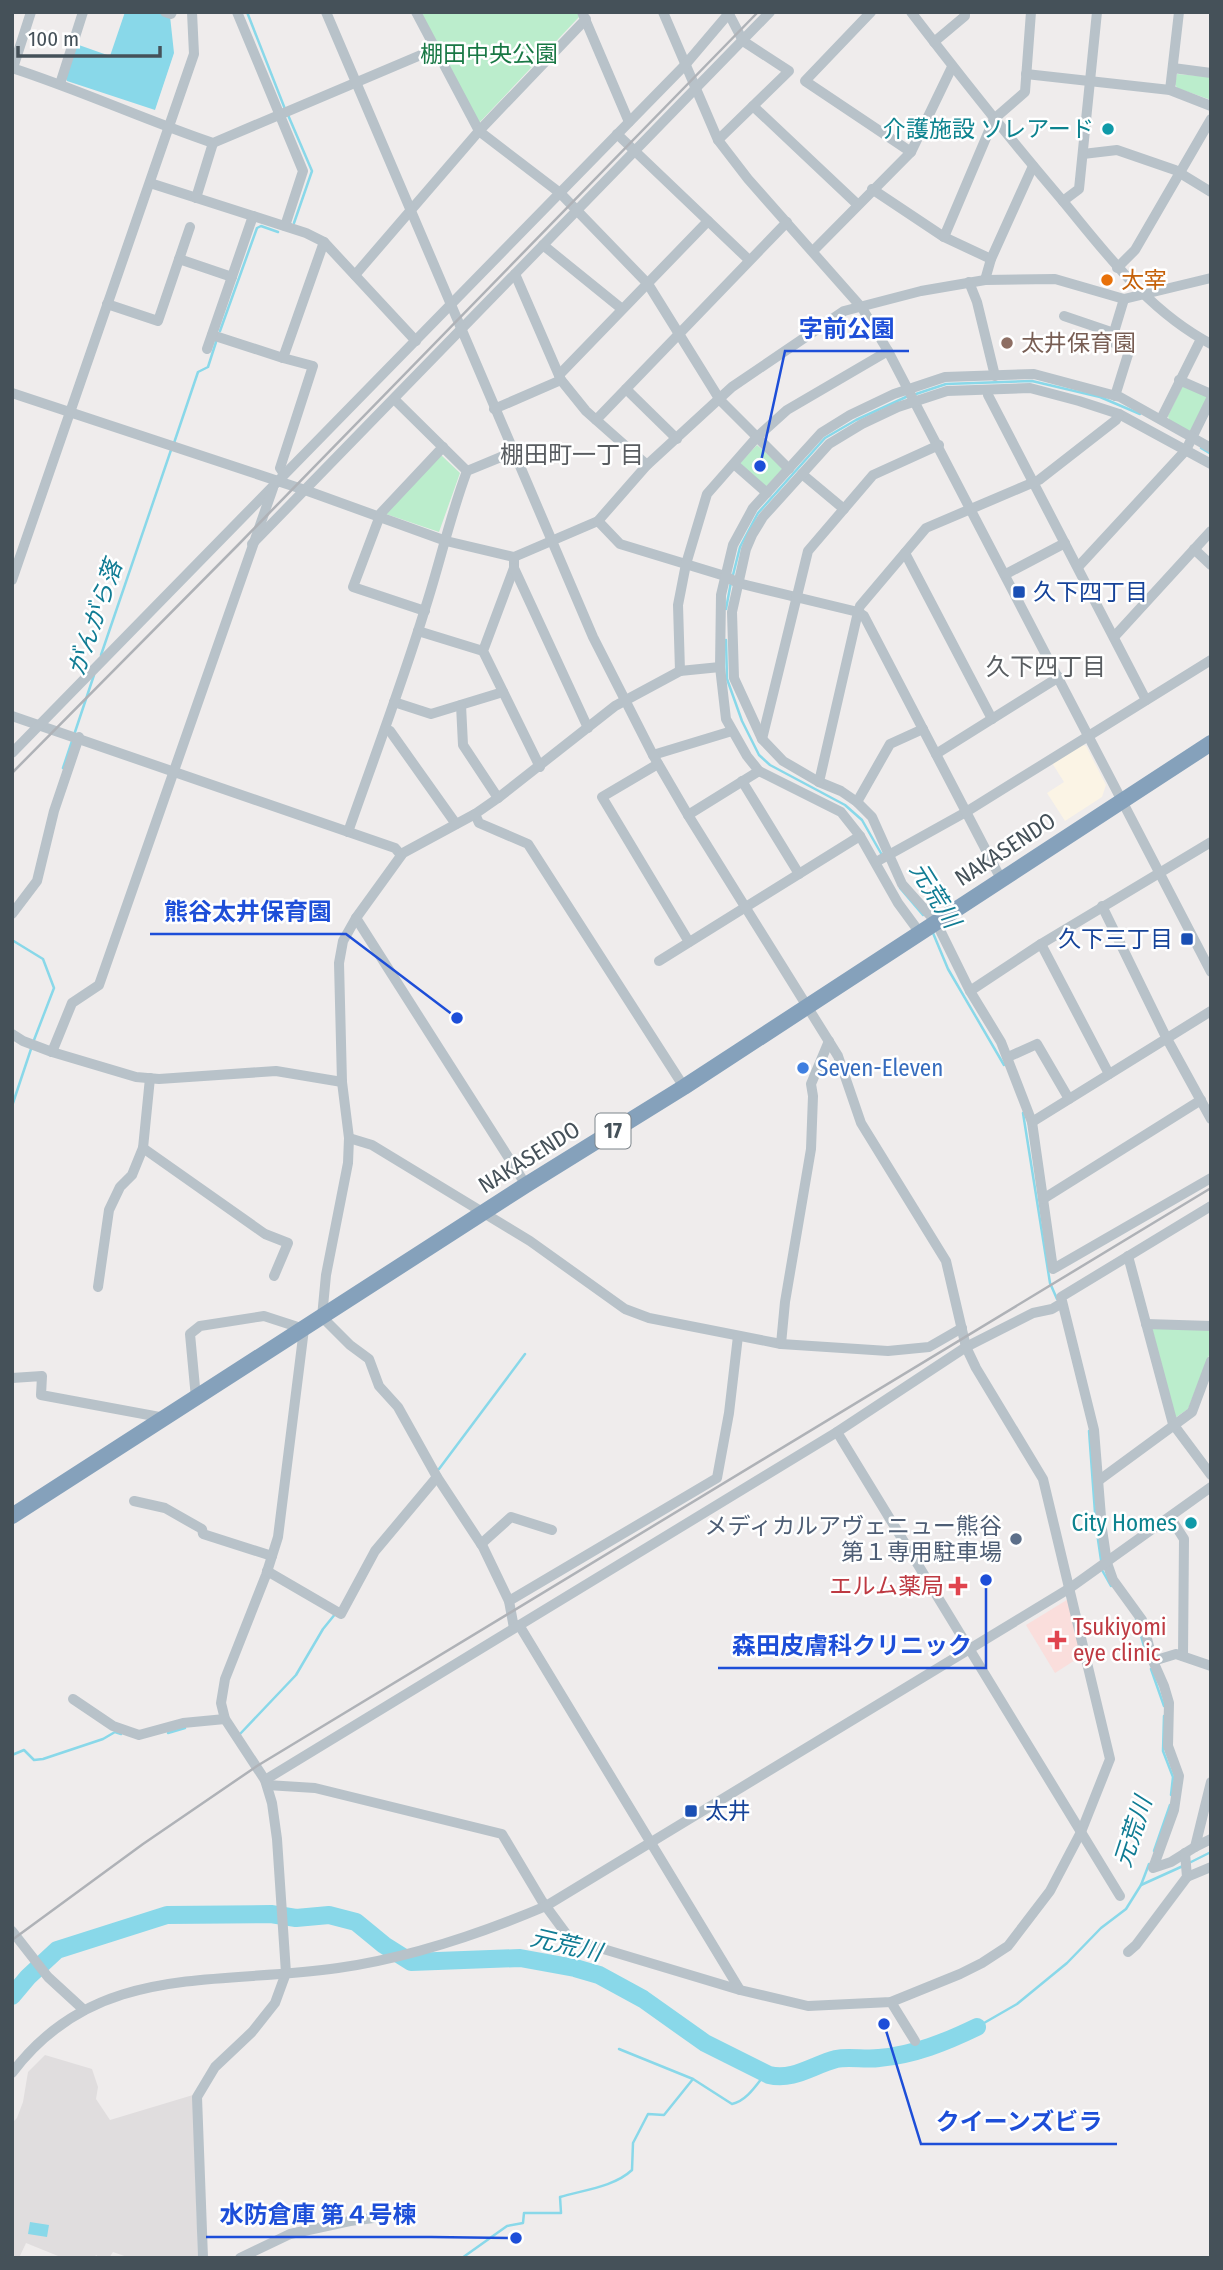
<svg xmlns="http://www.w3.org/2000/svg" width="1223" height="2270" viewBox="0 0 1223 2270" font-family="'Fira Sans Condensed','Noto Sans JP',sans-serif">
<rect width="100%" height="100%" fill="#efecec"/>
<polygon fill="#fbf4e5" points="1082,745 1086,746 1106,785 1102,797 1065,821 1047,793 1064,782 1052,763"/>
<polygon fill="#e0ddde" points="45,2055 92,2069 98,2087 96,2099 110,2120 193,2095 198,2258 130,2258 113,2252 109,2258 101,2258 96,2255 94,2258 63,2258 26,2243 19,2258 12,2257 12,2123 17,2118 23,2102 28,2072"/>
<polygon fill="#fadedc" points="1070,1598 1083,1655 1055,1673 1026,1625"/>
<g fill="#bbedcc">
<polygon points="421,12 577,12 579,17 479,123"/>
<polygon points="1177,74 1211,77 1211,100 1177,88 1175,84"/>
<polygon points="1183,385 1208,397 1192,433 1169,420 1168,416"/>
<polygon points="757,445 783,468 764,489 738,465"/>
<polygon points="441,455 460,473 439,532 386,514"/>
<polygon points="1152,1328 1211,1330 1211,1350 1188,1409 1175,1418"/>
</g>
<g fill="#89d8e9">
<polygon points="125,12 160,12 170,16 174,53 155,110 67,81 65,77 76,44 110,56"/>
<polygon points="30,2222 49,2225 47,2237 28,2234"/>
</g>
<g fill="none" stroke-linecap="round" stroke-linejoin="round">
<g stroke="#89d8e9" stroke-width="2.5">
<polyline points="247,12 285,109"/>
<polyline points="288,115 312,171 294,223"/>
<polyline points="220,331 257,228 261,226 278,232"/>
<polyline points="916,394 946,384 1032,381 1100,397 1140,414"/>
<polyline points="174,443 198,372 208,367 216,342"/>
<polyline points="1201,448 1211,454"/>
<polyline points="733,575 740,547 758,513 825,438 856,420 906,397"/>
<polyline points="726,609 731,582"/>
<polyline points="726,640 727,679 742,721 759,755 770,765 845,805 862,820 882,855"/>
<polyline points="101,655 171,450"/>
<polyline points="74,735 94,675"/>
<polyline points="63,768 72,741"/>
<polyline points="900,888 923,915"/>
<polyline points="933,933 948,969 1004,1065"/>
<polyline points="12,940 43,959 54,988 34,1040"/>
<polyline points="12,1106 32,1046"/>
<polyline points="1023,1113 1050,1283 1057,1299"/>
<polyline points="1089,1431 1096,1526 1101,1560"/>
<polyline points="439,1469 525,1354"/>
<polyline points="1102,1570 1111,1586"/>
<polyline points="1136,1619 1148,1660"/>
<polyline points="1151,1669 1164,1706"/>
<polyline points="1164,1716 1163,1751 1173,1777 1171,1795"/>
<polyline points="168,1733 185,1728"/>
<polyline points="240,1734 296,1675 323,1629 336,1613"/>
<polyline points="12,1755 24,1750 34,1760 43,1759 103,1739 115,1732 121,1734"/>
<polyline points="1154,1851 1170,1805"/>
<polyline points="1189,1863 1211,1852"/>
<polyline points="1141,1885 1183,1866"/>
<polyline points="977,2027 1017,2004 1067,1963 1101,1928 1126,1909 1141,1885 1149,1864"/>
<polyline points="619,2049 693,2079"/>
<path d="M462,2258L507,2226L523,2223L524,2213H561L560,2197C583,2190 614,2187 632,2170L633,2143L648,2114L664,2115L693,2079L732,2104C747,2101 757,2084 766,2073"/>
</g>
<path stroke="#89d8e9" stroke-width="18" d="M12,1996L28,1977L57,1950L167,1915L271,1914L296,1918L329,1915L356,1922L384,1945L411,1962L520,1958L575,1968L599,1975L643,1999L705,2043L769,2075C793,2081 813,2065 836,2059C849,2056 865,2060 879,2058C914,2055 946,2042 977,2027"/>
<g stroke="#b8c2c9" stroke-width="10">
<polyline points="165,12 171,14 172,12"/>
<polyline points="237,12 303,171 285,226"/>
<polyline points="416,12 479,131 560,193 648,284 720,400 789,469"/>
<polyline points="582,12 629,122"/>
<polyline points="663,12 718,140 748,179 862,308 888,351 1211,972"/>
<polyline points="871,12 805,81 911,152"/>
<path d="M911,12C960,76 1010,139 1062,200C1106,253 1148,311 1211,344"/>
<polyline points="934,42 965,16 965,12"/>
<path d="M12,68C80,90 145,120 213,143L435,49"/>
<polyline points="13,68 31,12"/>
<polyline points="1173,68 1211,73"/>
<polyline points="1026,74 1170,90 1211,106"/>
<polyline points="60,84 83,12"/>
<polyline points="1170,90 1179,12"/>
<polyline points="753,106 857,204"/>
<polyline points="617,134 749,260"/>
<polyline points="718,140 789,71 743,41 729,14"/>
<polyline points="1083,154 1117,150 1175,170 1211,192"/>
<polyline points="150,183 306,233 324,242 416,341"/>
<polyline points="872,189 944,237 991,259"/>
<polyline points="196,198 213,143"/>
<polyline points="1063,201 1079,189 1097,12"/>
<polyline points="944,237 994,119 1025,92 1031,12"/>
<polyline points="543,245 622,309"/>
<polyline points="813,251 911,152 952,67"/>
<polyline points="179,259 232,277"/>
<polyline points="1117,268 1135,250 1211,119"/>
<polyline points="515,274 561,380 586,411 647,465"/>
<polyline points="355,275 479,131 586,19"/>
<polyline points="985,280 991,259 1033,166"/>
<polyline points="969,282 977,302 995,376"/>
<polyline points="107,304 158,321 190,227"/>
<polyline points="1064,316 1114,333"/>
<polyline points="212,335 283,358"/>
<polyline points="207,349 253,216"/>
<polyline points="559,375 708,221"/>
<polyline points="1179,380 1211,394"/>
<polyline points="626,389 677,439"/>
<polyline points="988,390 988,395 1146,700"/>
<polyline points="12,393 305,490 446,541 514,557 598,521 647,465 732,387 844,311 921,291 985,280 1055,279 1124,299 1211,278"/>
<polyline points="1115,396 1130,348 1111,342 1124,299"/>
<polyline points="394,399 467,471"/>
<polyline points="494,409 561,380"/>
<polyline points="1161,419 1201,339"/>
<polyline points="596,420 787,222"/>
<polyline points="734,464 767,493"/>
<polyline points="284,474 280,468 313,366 283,358 324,242"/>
<polyline points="802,474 844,509"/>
<polyline points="598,521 620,544 725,576 738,583 858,612 819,782 841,791 857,802 872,817 902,884 936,922 970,991 1001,1042 1032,1122 1053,1269 1211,1178"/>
<polyline points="252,544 770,12"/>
<polyline points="1194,549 1211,565"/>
<polyline points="905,553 992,719"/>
<polyline points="514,557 514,568 483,651 540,767"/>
<polyline points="1078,567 1186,450 1211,399"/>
<polyline points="514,568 588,728"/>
<polyline points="1006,574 1065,543"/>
<polyline points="12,580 194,54 192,12"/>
<polyline points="425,611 353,587 381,513 443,447"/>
<polyline points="418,631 483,651"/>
<polyline points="1114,637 1211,531"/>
<polyline points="720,667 726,719 747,756 759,771 841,812 860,836 898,903 920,933"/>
<polyline points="680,671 678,605 686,564 707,494 757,437 787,410 888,351"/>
<polyline points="394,702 431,714 503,692"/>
<polyline points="461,705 463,745 498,798"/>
<polyline points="12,716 395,848 401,855"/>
<polyline points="385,729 390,731 456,824"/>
<polyline points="762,739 808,551 873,475 939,445"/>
<polyline points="12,753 685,65 730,12"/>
<polyline points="936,754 1059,677"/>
<polyline points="653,755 732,731"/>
<polyline points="658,764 602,797 689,942"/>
<polyline points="742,781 799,874"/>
<polyline points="819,782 783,761 762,739 734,678 732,612 746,549 752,535 763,517 829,444 862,424 898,407 947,391 1030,388 1079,401 1119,414 1211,464"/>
<polyline points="857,802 890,744 923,729"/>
<polyline points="475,814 479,823 528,844 684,1087"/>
<polyline points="688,815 759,771"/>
<path d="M348,832C374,758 402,684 425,609C440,563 450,516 467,471L513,452"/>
<polyline points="876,862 966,812 1211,660"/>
<polyline points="1001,879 864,616 858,612 860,606 926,528 1039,480 1116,420 1119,414"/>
<polyline points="1102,906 1166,1037 1211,1119"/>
<polyline points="12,914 37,881 54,811 79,737"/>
<polyline points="356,918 526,1185"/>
<polyline points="1041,944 1109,1074"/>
<polyline points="659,961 860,836"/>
<polyline points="970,991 1041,944 1211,842"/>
<polyline points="12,1034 23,1041 52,1052 136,1077 159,1079 276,1071 342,1082"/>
<polyline points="52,1052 72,1003 99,985 273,488"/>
<polyline points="1008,1057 1037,1044 1069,1099"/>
<polyline points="1032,1122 1211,1011"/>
<polyline points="349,1138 372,1145 530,1241 625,1309 649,1318 781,1344 888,1351 929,1347 962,1328"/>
<polyline points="143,1148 265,1234 288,1243 274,1276"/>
<polyline points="1043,1199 1201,1100"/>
<polyline points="1128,1256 1173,1424 1211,1475"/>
<polyline points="98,1287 109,1210 120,1187 132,1175 143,1148 150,1078"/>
<polyline points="1146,1324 1211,1326"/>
<polyline points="781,1344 785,1302 811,1149 813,1096 811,1084 829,1041"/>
<polyline points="12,1378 42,1376 41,1395 165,1418"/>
<polyline points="196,1398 190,1334 200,1326 264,1316 304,1329 278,1537 266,1575 225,1679 221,1703 225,1719 265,1780 272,1803 277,1839 286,1973 275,2003 252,2032 215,2067 197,2097 203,2258"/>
<polyline points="837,1432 1120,1896"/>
<polyline points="1098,1481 1192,1412 1211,1361"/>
<polyline points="134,1501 165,1508 202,1529 203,1534 272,1556"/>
<polyline points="1170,1517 1184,1539 1183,1656"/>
<polyline points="481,1544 511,1517 552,1530"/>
<polyline points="267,1571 341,1614 375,1551 437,1477"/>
<polyline points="509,1601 717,1478 729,1413 738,1336"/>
<polyline points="519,1625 740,1990"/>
<polyline points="514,1628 509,1601 483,1547 437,1477 398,1407 379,1386 369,1359 350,1345 322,1317 326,1275 348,1163 349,1138 342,1082 339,963 343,941 356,918 403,853 475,814 498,798 615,706 680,671 720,667 721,595 733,545 753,508 821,433 850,415 894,394 945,377 1034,374 1120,397 1211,448"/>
<polyline points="1153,1661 1176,1654 1211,1666"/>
<polyline points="73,1699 113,1726 139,1735 183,1723 225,1719"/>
<polyline points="265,1780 837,1432 966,1347 1033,1313 1052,1309 1062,1303"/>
<polyline points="1211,1782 1195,1847 1211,1839"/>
<polyline points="267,1785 315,1788 502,1834 542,1901 570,1939 740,1990 808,2006 891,2002 960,1974 982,1963 1008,1946 1050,1891 1081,1832 1110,1759 1043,1479 976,1368 966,1347 946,1261 861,1123 838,1056 688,815 653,755 593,637 326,12"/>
<polyline points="1195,1847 1171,1862 1153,1868 1174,1810 1179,1776 1168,1746 1169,1703 1164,1686 1153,1661 1142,1620 1113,1580 1107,1563 1102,1529 1094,1430 1061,1297 1211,1206"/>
<polyline points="1187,1877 1211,1867"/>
<polyline points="12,1931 48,1977 84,2010"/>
<polyline points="1128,1952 1136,1945 1187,1877 1185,1853"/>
<polyline points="891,2002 915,2041"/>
<path d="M12,2073C96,1961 217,1986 338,1968C409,1958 480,1934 546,1906L1070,1588L1211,1487"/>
<polyline points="240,2258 290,2234 350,2221 381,2217"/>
</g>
<polyline stroke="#85a1bb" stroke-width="16" points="12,1516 526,1185 684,1087 1211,743"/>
<g stroke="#afb2b7" stroke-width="2.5">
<polyline points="12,773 238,545 758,12"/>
<polyline points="12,1940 143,1844 257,1766 1211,1188"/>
</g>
</g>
<g fill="#0f9aa8" stroke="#fff" stroke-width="2.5">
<circle cx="1108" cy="129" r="7"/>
<circle cx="1191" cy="1523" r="7"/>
</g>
<circle fill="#e8710a" stroke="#fff" stroke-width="2.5" cx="1107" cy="280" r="7"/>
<circle fill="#8d6e63" stroke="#fff" stroke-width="2.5" cx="1007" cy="343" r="7"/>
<g fill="#1a4fb4" stroke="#fff" stroke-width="2.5">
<rect x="1012" y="585" width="14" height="14" rx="3.5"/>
<rect x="1180" y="932" width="14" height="14" rx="3.5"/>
<rect x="684" y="1804" width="14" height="14" rx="3.5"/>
</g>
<circle fill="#3f7fe0" stroke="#fff" stroke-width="2.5" cx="803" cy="1068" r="7"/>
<circle fill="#5c6f8a" stroke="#fff" stroke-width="2.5" cx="1016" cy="1539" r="7"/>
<g fill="#e0444e" stroke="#fff" stroke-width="2.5">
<path d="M954.5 1575.5h7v7h7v7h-7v7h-7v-7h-7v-7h7z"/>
<path d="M1053.5 1629.5h7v7h7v7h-7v7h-7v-7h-7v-7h7z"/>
</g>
<g text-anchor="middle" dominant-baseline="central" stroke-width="5" stroke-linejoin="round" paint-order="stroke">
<rect fill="#fff" stroke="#7d858b" stroke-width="2" x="595.5" y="1113.5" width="35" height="35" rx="5"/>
<g font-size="21" font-weight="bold" fill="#455159">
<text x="613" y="1131">17</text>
</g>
<g font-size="23" fill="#197845" stroke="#fff">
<text x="489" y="54">棚田中央公園</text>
</g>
<g font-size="23" fill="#0d838f" stroke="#fff" text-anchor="end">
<text x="1094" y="129">介護施設 ソレアード</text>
<text x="1177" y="1523">City Homes</text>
</g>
<g font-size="23" fill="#c56008" stroke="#fff" text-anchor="start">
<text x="1121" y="280">太宰</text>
</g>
<g font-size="23" fill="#785e54" stroke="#fff" text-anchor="start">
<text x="1021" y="343">太井保育園</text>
</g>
<g font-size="23" fill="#164399" stroke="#fff" text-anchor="start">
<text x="1033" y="592">久下四丁目</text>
<text x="1173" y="939" text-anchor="end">久下三丁目</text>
<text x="705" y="1811">太井</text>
</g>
<g font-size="23" fill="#455159" stroke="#fff">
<text transform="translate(1005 849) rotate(-33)">NAKASENDO</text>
<text transform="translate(529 1157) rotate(-32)">NAKASENDO</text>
</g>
<g font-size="23" fill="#366cbe" stroke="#fff" text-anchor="start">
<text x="817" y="1068">Seven-Eleven</text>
</g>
<g font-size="23" fill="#4e5e75" stroke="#fff" text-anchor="end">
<text x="1002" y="1526">メディカルアヴェニュー熊谷<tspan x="1002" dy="26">第１専用駐車場</tspan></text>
</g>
<g font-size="23" fill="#be3a42" stroke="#fff" text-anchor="end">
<text x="944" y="1586">エルム薬局</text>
<text x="1073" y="1627" text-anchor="start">Tsukiyomi<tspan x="1073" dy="26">eye clinic</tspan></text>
</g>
<g font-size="24" fill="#595d61" stroke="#fff">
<text x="572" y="455">棚田町一丁目</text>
<text x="1046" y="667">久下四丁目</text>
</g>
<g font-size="24" font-style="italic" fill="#107c94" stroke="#fff">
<text transform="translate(95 618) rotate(-71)">がんがら落</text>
<text transform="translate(935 895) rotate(58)">元荒川</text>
<text transform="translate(1133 1832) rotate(-72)">元荒川</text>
<text transform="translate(566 1945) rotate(13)">元荒川</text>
</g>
</g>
<path fill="none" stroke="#1d4ed8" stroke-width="2.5" d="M760 466L785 351H909M457 1018L346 934H150M986 1580L986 1668H718M884 2024L921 2144H1117M516 2238L431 2237H206"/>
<g fill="#1d4ed8" stroke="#fff" stroke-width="2.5">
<circle cx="760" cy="466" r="7"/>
<circle cx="457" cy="1018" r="7"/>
<circle cx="986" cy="1580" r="7"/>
<circle cx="884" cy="2024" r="7"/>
<circle cx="516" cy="2238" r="7"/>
</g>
<g font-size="24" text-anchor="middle" font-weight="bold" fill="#1d4ed8" stroke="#fff" stroke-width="5" stroke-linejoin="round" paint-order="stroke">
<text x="847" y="337">字前公園</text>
<text x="248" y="920">熊谷太井保育園</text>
<text x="852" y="1654">森田皮膚科クリニック</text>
<text x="1019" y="2130">クイーンズビラ</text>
<text x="318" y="2223">水防倉庫 第４号楝</text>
</g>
<rect width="1223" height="2270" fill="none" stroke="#455159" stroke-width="28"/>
<path d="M18 46v10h142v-10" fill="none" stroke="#455159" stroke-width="3.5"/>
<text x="28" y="46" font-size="21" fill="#455159" stroke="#ffffff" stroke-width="5" paint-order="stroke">100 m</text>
</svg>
